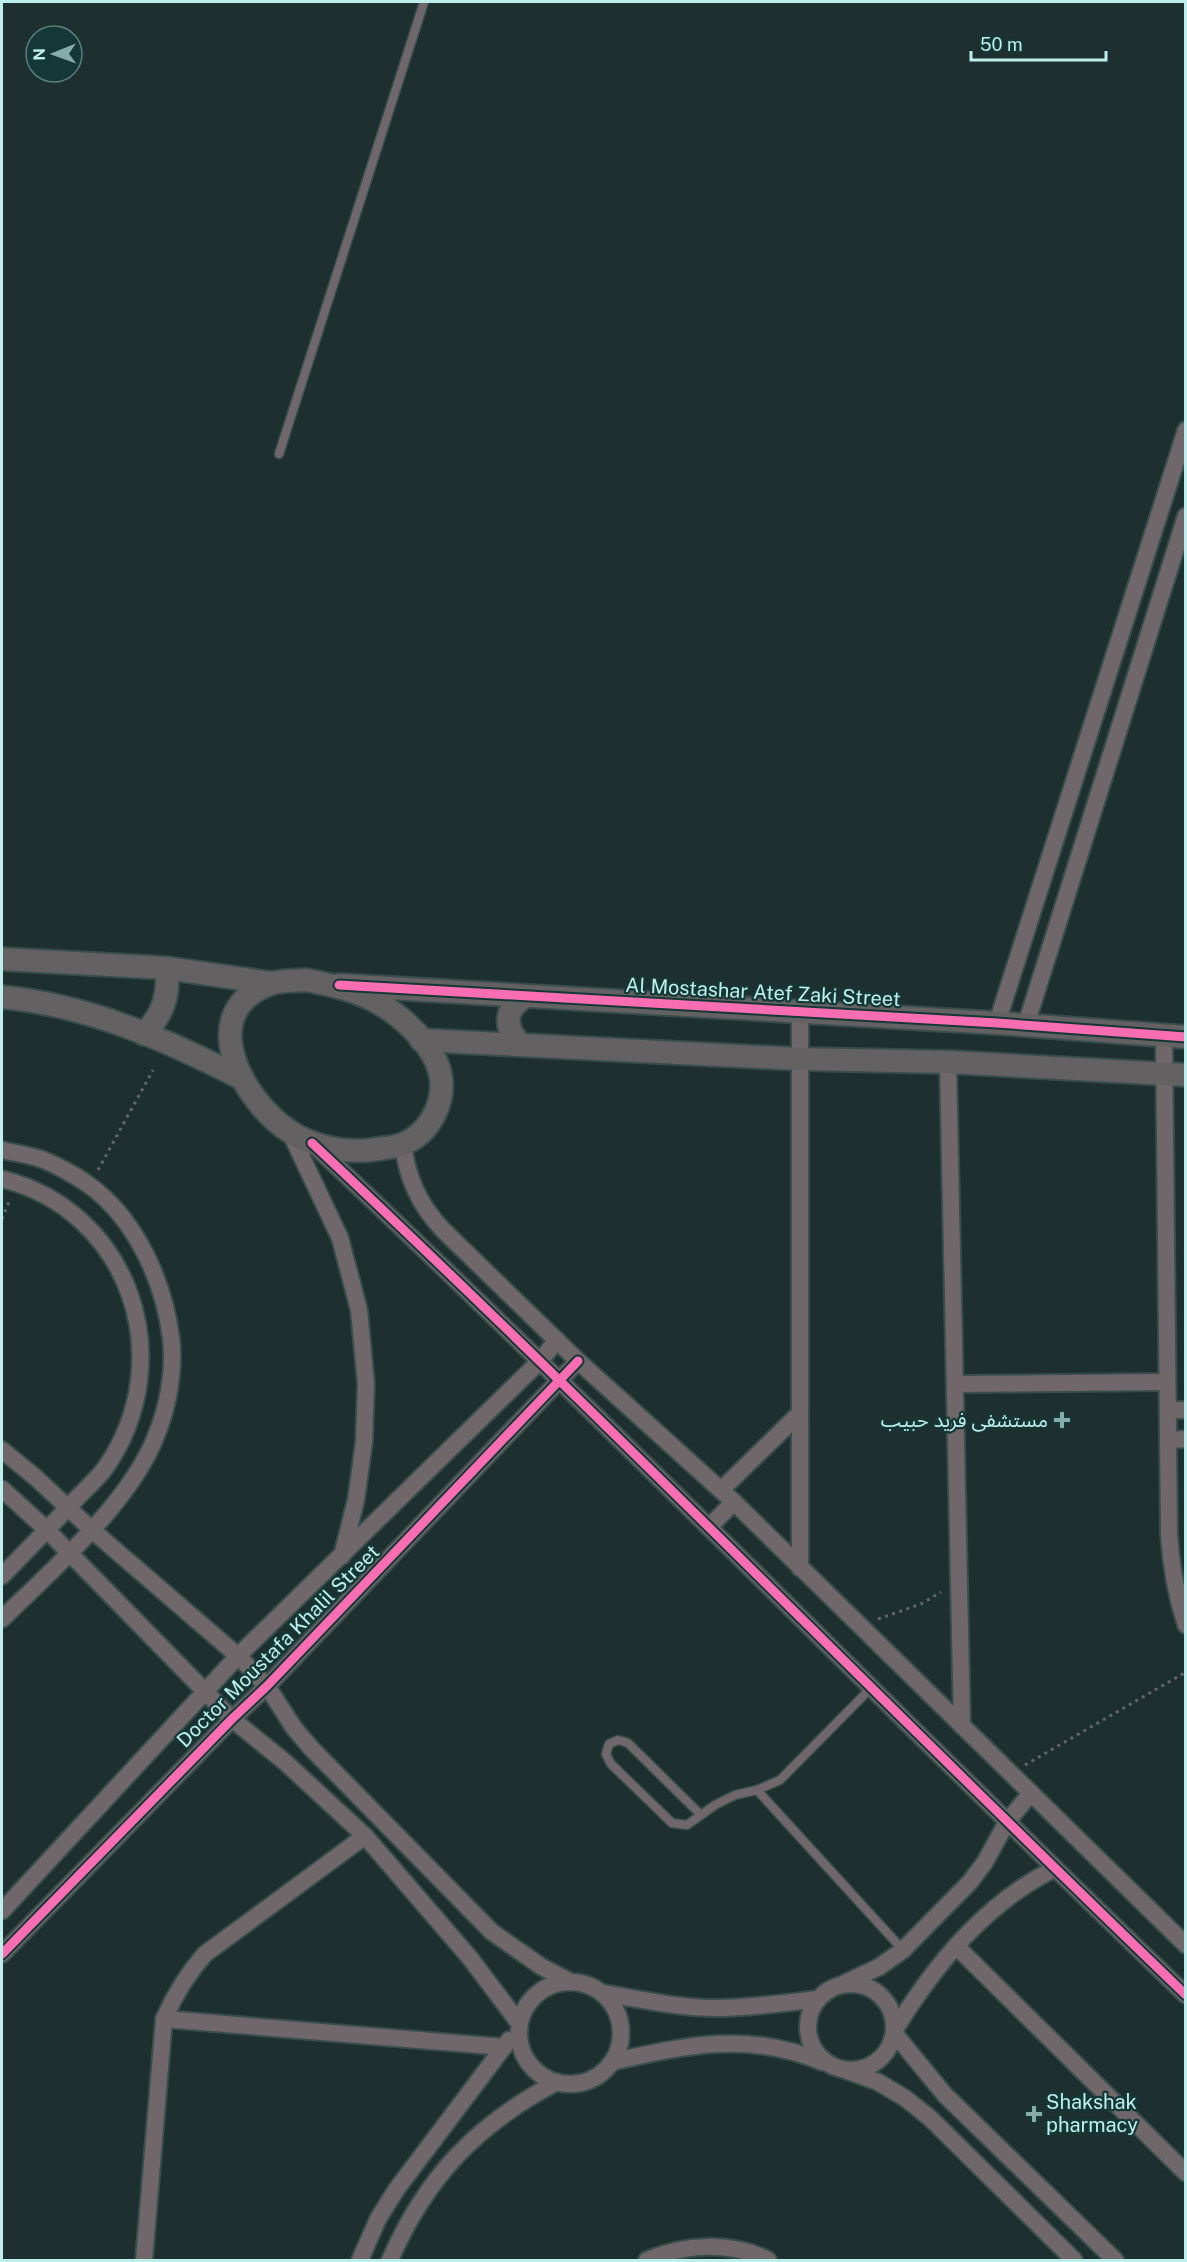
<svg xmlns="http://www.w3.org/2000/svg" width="1187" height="2262" viewBox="0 0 1187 2262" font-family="'Public Sans','Noto Sans Arabic',sans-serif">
<rect width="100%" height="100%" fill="#1d302f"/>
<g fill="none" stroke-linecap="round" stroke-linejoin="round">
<g stroke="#384d4c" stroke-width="11">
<g id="lane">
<polyline points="279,454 424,2"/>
<polyline points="757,1790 903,1950"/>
<polyline points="701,1815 628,1743 618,1740 609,1744 606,1754 611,1764 672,1823 687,1825 715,1805 735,1795 757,1790 780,1780 871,1688"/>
</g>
</g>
<g stroke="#384d4c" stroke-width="20">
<g id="street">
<polyline points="800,1012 800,1568"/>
<polyline points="997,1023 1186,430"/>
<polyline points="1026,1025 1186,516"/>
<path d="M1164,1035L1169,1534C1171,1566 1176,1595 1186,1625"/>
<polyline points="948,1062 962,1726"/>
<polyline points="290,1132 340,1238 359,1310 366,1384 364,1442 356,1500 342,1556"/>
<path d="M313,1144C609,1422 893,1714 1186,1995"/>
<path d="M403,1144C407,1178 419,1204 442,1229L578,1361L734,1502L1186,1945"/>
<path d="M2,1150C15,1153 29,1155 41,1159C55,1164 78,1177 89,1185C136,1219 164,1282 171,1338C175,1370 168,1407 156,1436C130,1503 53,1569 2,1619"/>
<path d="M2,1179C130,1211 180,1359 106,1467C98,1478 87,1488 78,1497C53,1524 27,1550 2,1576"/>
<polyline points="955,1384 1167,1382"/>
<polyline points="1168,1410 1186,1410"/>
<polyline points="1168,1440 1186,1439"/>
<polyline points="2,1450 35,1477 92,1530 238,1656 267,1686 294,1728 311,1748 492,1932 542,1967 569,1981"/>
<polyline points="2,1489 47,1530 232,1719 285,1762 365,1836 470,1958 519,2023"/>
<polyline points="721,1490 799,1414"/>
<polyline points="709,1527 734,1502"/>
<polyline points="2,1911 238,1656 540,1361 557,1340"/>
<polyline points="956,1946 1186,2173"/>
<polyline points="2,1954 232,1719 267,1686 578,1361"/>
<circle cx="570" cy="2033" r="51"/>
<polyline points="845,1983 879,1967 903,1950 970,1882 985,1862 1007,1822 1031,1793"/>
<circle cx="851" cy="2027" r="43"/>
<path d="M602,1993C640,1999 678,2008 716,2008C750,2008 784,2003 818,1999"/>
<polyline points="164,2019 504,2047"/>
<path d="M894,2031C934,1966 985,1903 1054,1869"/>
<polyline points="894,2033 945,2095 1115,2260"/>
<path d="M612,2062C686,2045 749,2031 822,2062"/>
<polyline points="842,2069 878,2082 905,2098 930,2118 1074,2260"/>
<path d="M144,2260L164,2019C175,1994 187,1974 205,1954L365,1836"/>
<polyline points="360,2260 378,2219 396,2190 509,2040"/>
<path d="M390,2260C426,2177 477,2124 557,2082"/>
<path d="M647,2260C685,2244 730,2241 768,2260"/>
</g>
</g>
<g stroke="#384d4c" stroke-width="26">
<g id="secondary">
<polyline points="2,959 166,968 271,983"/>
<path d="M306,980C339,986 371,994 398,1016C414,1029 433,1049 439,1069C448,1098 431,1133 403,1144C393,1148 382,1148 371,1150C344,1153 313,1147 289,1131C242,1100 194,1012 270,984C280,980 295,981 306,980Z"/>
<polyline points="339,985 997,1023 1186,1037"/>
<path d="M2,997C87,1005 165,1039 241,1078"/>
<path d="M144,1034C163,1014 170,995 166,968"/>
<polyline points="421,1040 800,1059 948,1062 1186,1075"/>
<path d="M521,1045C503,1027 504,1009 526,996"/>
</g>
</g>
<g stroke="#646666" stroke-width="3" stroke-dasharray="3 4.5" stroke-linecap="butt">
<polyline points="98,1170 153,1070"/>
<polyline points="2,1219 10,1199"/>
<polyline points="878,1619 921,1604 941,1592"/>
<polyline points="1025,1765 1186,1672"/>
</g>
<use href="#lane" stroke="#6f6769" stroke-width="8"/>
<use href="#street" stroke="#6f6769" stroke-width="16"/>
<use href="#secondary" stroke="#636161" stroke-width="22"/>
<g stroke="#153836" stroke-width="13">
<g id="cycleway">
<polyline points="339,985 997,1023 1186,1037"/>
<path d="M312,1143C609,1422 892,1713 1186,1995"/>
<polyline points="2,1954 232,1719 267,1686 578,1361"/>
</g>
</g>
<use href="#cycleway" stroke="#f96db3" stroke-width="9"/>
</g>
<g fill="#86acaa" stroke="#153836" stroke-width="2">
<path d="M1059 1411h6v6h6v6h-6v6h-6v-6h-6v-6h6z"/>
<path d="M1031 2105h6v6h6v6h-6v6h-6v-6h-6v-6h6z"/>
</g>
<g text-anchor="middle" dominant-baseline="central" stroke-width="4.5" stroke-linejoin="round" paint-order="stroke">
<g font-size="20" fill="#beefed" stroke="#153836">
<text transform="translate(763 992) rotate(3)">Al Mostashar Atef Zaki Street</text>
<text transform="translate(278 1646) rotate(-45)">Doctor Moustafa Khalil Street</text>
</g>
<g font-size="20" fill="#beefed" stroke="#153836" text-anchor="end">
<text x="1048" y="1420">مستشفى فريد حبيب</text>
<text x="1046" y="2102" text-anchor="start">Shakshak<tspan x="1046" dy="23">pharmacy</tspan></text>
</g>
</g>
<rect width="1187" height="2262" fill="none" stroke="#beefed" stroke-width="6"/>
<g transform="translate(54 54) rotate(269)"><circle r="28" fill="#153836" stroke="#59817f" stroke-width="1.5"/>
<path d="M0-4.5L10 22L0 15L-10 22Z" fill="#86acaa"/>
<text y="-9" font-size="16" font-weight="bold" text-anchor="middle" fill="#beefed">N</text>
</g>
<path d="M971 51v9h135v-9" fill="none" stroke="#beefed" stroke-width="3"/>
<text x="980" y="51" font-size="18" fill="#beefed" stroke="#153836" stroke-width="4.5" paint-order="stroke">50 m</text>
</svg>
